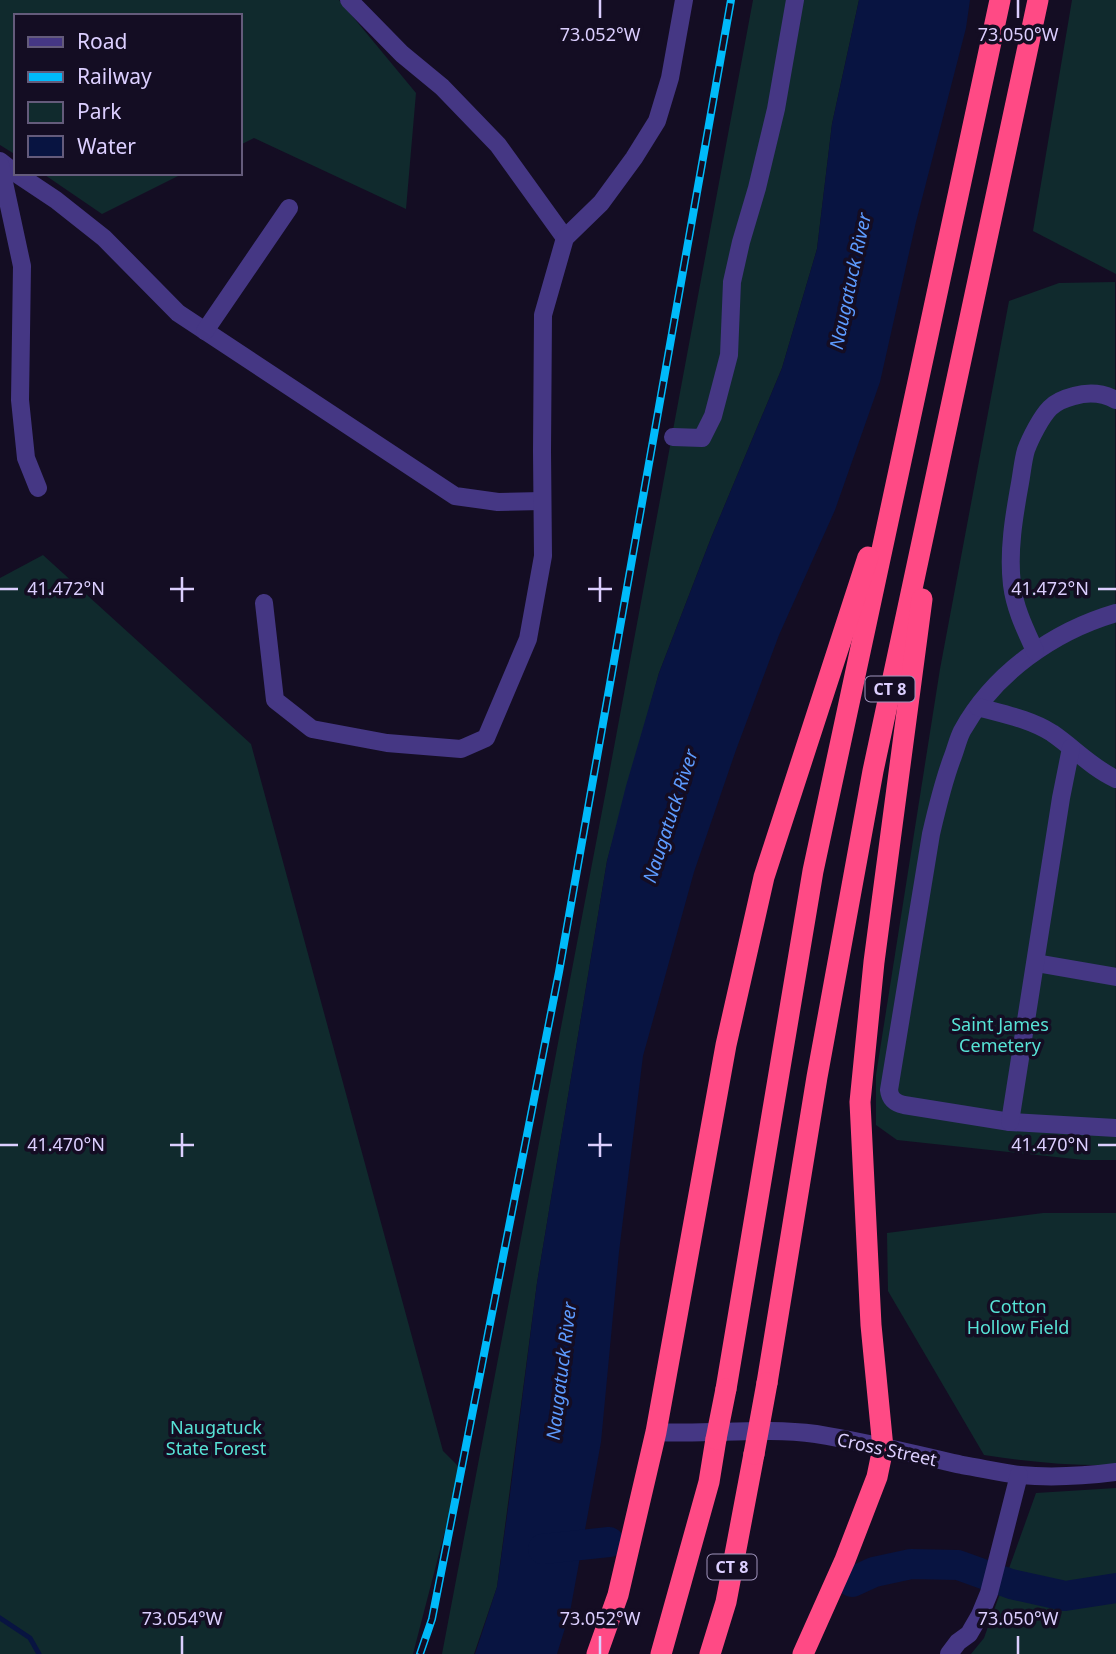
<svg xmlns="http://www.w3.org/2000/svg" width="1116" height="1654" viewBox="0 0 1116 1654" font-family="'Noto Sans',sans-serif">
<rect width="100%" height="100%" fill="#140d23"/>
<g fill="#102a2d">
<polygon points="0,0 339,0 416,93 406,209 254,138 240,145 240,16 16,16 16,155 0,145"/>
<polygon points="753,0 859,0 832,124 817,249 782,368 711,538 659,673 607,861 537,1283 497,1587 474,1654 442,1654 607,785"/>
<polygon points="1072,0 1116,0 1116,274 1033,231"/>
<polygon points="42,173 184,173 102,214"/>
<polygon points="1115,282 1116,1160 1084,1160 897,1140 876,1125 876,1075 940,669 1009,301 1059,283"/>
<polygon points="43,555 251,744 443,1451 461,1469 413,1654 0,1654 0,578"/>
<path d="M1043,1213H1116V1465C1071,1466 1028,1462 984,1455L888,1291L887,1233Z"/>
<polygon points="1116,1488 1116,1654 971,1654 984,1638 1036,1493"/>
</g>
<polygon fill="#081441" points="859,0 970,0 966,28 916,222 880,382 835,510 779,635 736,750 694,872 643,1056 619,1252 601,1442 570,1612 557,1654 475,1654 497,1587 510,1494 537,1283 607,861 626,786 659,673 711,538 782,368 817,249 832,124"/>
<g fill="none" stroke-linecap="round" stroke-linejoin="round">
<polyline stroke="#081441" stroke-width="5" points="0,1618 30,1638 39,1654"/>
<g stroke="#081441" stroke-width="30">
<polyline points="543,1549 609,1542"/>
<polyline points="852,1582 874,1572 911,1564 958,1565 1011,1584 1065,1596 1116,1588"/>
</g>
<g stroke="#453784" stroke-width="18">
<polyline points="349,0 402,54 442,87 498,145 565,238"/>
<polyline points="0,161 14,172 56,200 104,238 178,313 455,496 498,502 542,501"/>
<polyline points="0,164 22,266 20,400 26,458 38,488"/>
<polyline points="205,331 289,208"/>
<polyline points="673,437 702,438 713,416 729,355 732,282 741,242 757,188 776,109 795,0"/>
<polyline points="264,603 275,700 312,729 387,743 461,749 486,738 528,639 543,556 542,451 543,315 565,238 601,203 634,158 657,121 670,78 684,0"/>
<path d="M1116,613C1054,631 994,673 962,731C958,739 956,748 953,756C943,782 937,808 931,834L889,1090C890,1099 895,1103 904,1105L1010,1122L1116,1128"/>
<path d="M1035,651C1025,629 1015,609 1012,585C1008,551 1014,516 1020,483C1022,472 1023,460 1026,450C1030,439 1041,417 1050,408C1056,402 1066,398 1074,396C1088,392 1103,393 1116,400"/>
<path d="M978,707C1003,714 1030,719 1052,733C1074,748 1092,768 1116,779"/>
<polyline points="1036,963 1116,977"/>
<polyline points="1010,1122 1061,798 1071,748"/>
<path d="M656,1432C710,1435 763,1427 816,1434C865,1442 914,1454 962,1465C981,1468 1001,1473 1020,1475C1052,1478 1084,1476 1116,1472"/>
<polyline points="949,1654 958,1642 969,1634 980,1615 989,1593 1019,1475"/>
</g>
<g stroke="#ff4a85" stroke-width="21">
<polyline points="767,1383 817,1077 873,771 1038,0"/>
<polyline points="726,1389 813,871 1000,0"/>
<polyline points="597,1654 618,1595 656,1432 726,1045 764,877 868,557"/>
<polyline points="661,1654 709,1482 716,1439"/>
<polyline points="710,1654 726,1602 754,1454"/>
<polyline points="803,1654 845,1560 877,1477 883,1448 871,1325 860,1102 874,962 922,599"/>
</g>
<g stroke="#00bafa" stroke-width="8">
<polyline id="rail" points="420,1654 432,1619 559,972 731,0"/>
</g>
<use href="#rail" stroke="#140d23" stroke-width="5" stroke-dasharray="16" stroke-linecap="butt"/>
<g stroke="#ff4a85" stroke-width="21">
<polyline points="716,1439 726,1389"/>
<polyline points="754,1454 767,1383"/>
</g>
</g>
<path fill="none" stroke="#dccfff" stroke-width="2.5" d="M600,0V18M1018,0V18M182,577V602M600,577V602M0,589H18M170,589H194M588,589H612M1098,589H1116M182,1133V1157M600,1133V1157M0,1145H18M170,1145H194M588,1145H612M1098,1145H1116M182,1636V1654M600,1636V1654M1018,1636V1654"/>
<g text-anchor="middle" dominant-baseline="central" stroke-width="7" stroke-linejoin="round" paint-order="stroke">
<g fill="#140d23" stroke="#a095bd" stroke-width="2">
<rect x="865.5" y="676.5" width="49" height="25" rx="5"/>
<rect x="707.5" y="1554.5" width="49" height="25" rx="5"/>
</g>
<g font-size="16" font-weight="bold" fill="#dccfff">
<text x="890" y="689">CT 8</text>
<text x="732" y="1567">CT 8</text>
</g>
<g font-size="18" fill="#57e3d6" stroke="#140d23">
<text x="1000" y="1024">Saint James<tspan x="1000" dy="21">Cemetery</tspan></text>
<text x="1018" y="1306">Cotton<tspan x="1018" dy="21">Hollow Field</tspan></text>
<text x="216" y="1427">Naugatuck<tspan x="216" dy="21">State Forest</tspan></text>
</g>
<g font-size="18" fill="#dccfff" stroke="#140d23">
<text transform="translate(887 1449) rotate(12)">Cross Street</text>
</g>
<g font-size="19" font-style="italic" fill="#5d9bff" stroke="#140d23">
<text transform="translate(850 281) rotate(-78)">Naugatuck River</text>
<text transform="translate(670 816) rotate(-72)">Naugatuck River</text>
<text transform="translate(561 1371) rotate(-83)">Naugatuck River</text>
</g>
</g>
<g font-size="18" text-anchor="middle" fill="#dccfff" stroke="#140d23" stroke-width="7" stroke-linejoin="round" paint-order="stroke">
<text x="600" y="41">73.052°W</text>
<text x="1018" y="41">73.050°W</text>
<text x="66" y="595">41.472°N</text>
<text x="1050" y="595">41.472°N</text>
<text x="66" y="1151">41.470°N</text>
<text x="1050" y="1151">41.470°N</text>
<text x="182" y="1625">73.054°W</text>
<text x="600" y="1625">73.052°W</text>
<text x="1018" y="1625">73.050°W</text>
</g>
<rect x="14" y="14" width="228" height="161" fill="#140d23" stroke="#645b7b" stroke-width="2"/>
<rect x="28" y="37" width="35" height="10" fill="#453784" stroke="#645b7b" stroke-width="2"/>
<text x="77" y="49" font-size="21" fill="#dccfff">Road</text>
<rect x="28" y="72" width="35" height="10" fill="#00bafa" stroke="#645b7b" stroke-width="2"/>
<text x="77" y="84" font-size="21" fill="#dccfff">Railway</text>
<rect x="28" y="102" width="35" height="21" fill="#102a2d" stroke="#645b7b" stroke-width="2"/>
<text x="77" y="119" font-size="21" fill="#dccfff">Park</text>
<rect x="28" y="136" width="35" height="21" fill="#081441" stroke="#645b7b" stroke-width="2"/>
<text x="77" y="154" font-size="21" fill="#dccfff">Water</text>
</svg>
